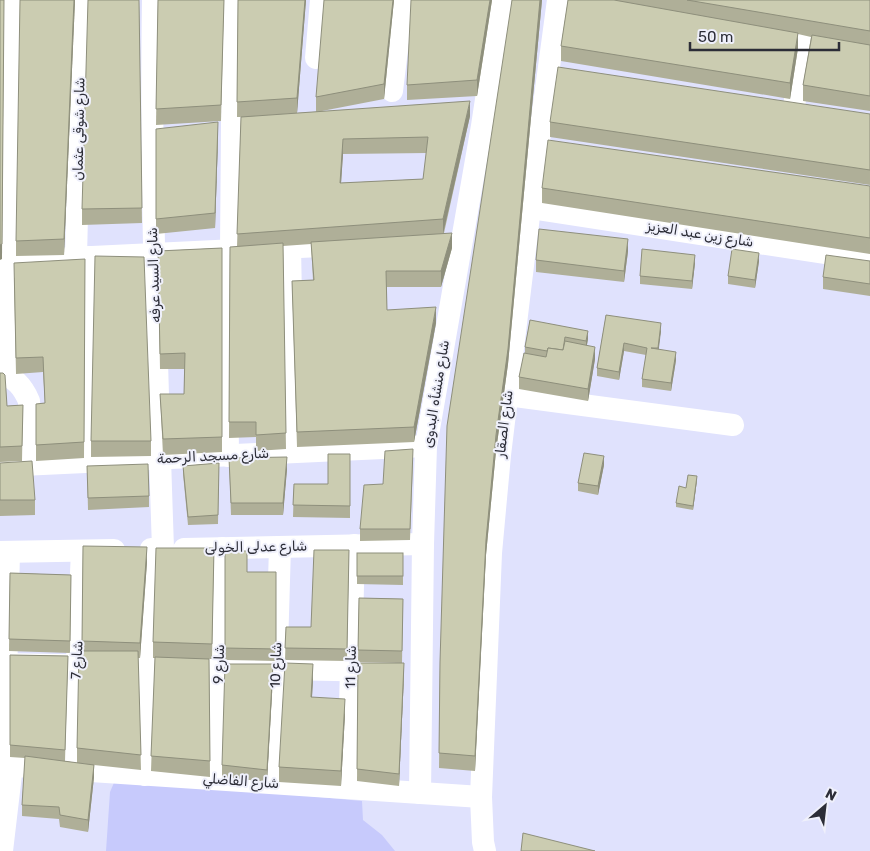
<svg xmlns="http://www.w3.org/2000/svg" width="870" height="851" viewBox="0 0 870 851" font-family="Rubik,'Noto Naskh Arabic',sans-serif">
<rect width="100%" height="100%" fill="#e0e2fd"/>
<polygon fill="#c7cafc" points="116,778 362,801 363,820 382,835 395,851 106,851 110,792"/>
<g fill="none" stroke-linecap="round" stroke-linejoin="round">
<g stroke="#fff" stroke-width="22">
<path d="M153,0C150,183 157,366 163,549"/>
<polyline points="768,31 794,36 818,49 870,56"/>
<polyline points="316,58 321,0"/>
<polyline points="392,91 403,0"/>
<polyline points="794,105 806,44"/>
<polyline points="530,208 870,260"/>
<polyline points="290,247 294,452"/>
<polyline points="231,250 233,0"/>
<polyline points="226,251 228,456"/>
<polyline points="76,258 82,0"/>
<polyline points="10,261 341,245"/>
<path d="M0,373C15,377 23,387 29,401L30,465"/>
<path d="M11,377C9,252 10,126 14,0"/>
<polyline points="507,395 733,425"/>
<polyline points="89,462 90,257"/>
<polyline points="0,466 426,446"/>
<polyline points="184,549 423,544"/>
<polyline points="0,552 114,550"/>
<polyline points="0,664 388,671"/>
<polyline points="0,765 481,797"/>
<polyline points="4,765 9,552"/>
<polyline points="72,770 82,551"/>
<polyline points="145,775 151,549"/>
<polyline points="215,779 222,548"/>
<polyline points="273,783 280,547"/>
<polyline points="348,788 354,545"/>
<polyline points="420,793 423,544 426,446 482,126 501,0"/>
<polyline points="2,851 12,766"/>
<polyline points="485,851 483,842 481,797 491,553 500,455 530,208 558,0"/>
</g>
</g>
<g fill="#afaf98" fill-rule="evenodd">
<polygon points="75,0 64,255 16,256 16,241"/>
<polygon points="139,0 142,223 82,225 82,209"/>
<polygon points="158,0 224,0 221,121 156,125"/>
<path d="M238,0H306L297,113L316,112V97L394,0L384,99L322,111L470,116L444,233L452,248L441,287H387V310L436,323L414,442L297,447L292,281L313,280L311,244L283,246L286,449L256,451V437L229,438L230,247H237L241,117H237ZM427,153L423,179L341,183L343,154Z"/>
<polygon points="492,0 477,96 407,100 407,85"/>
<polygon points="512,0 542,0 508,364 496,451 486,555 475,771 439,768 440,662"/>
<polygon points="568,0 870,0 870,111 803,101 803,85 811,37 798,34 798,48 790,99 561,61 561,46"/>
<polygon points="870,114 870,185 550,137 550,122"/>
<polygon points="156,129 218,138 215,228 156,234"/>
<polygon points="870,186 870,254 542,203 542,188"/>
<polygon points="222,248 222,452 163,455 160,394 184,394 184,369 160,369 158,251"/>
<polygon points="628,251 624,282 536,272 536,260"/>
<polygon points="85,259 84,458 36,461 36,404 45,403 43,372 16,374 14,278"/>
<polygon points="759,261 755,288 728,284 728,276"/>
<polygon points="870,261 870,296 823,289 823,277"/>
<polygon points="695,263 692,289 640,284 640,276"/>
<polygon points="606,315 661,331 658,349 676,360 671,391 642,387 642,379 646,355 624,351 619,380 597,376 597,368"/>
<polygon points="530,320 588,339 587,345 595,359 588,401 519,389 519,377 525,353 525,347"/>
<polygon points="0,373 7,406 23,405 22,461 0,462"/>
<polygon points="91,441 151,441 151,456 91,457"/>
<polygon points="350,454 350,518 293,517 294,484 328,484"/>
<polygon points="229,458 287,469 283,515 231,515"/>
<polygon points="413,461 410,540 360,541 360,529 383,484"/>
<polygon points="0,463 35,500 35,515 0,516"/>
<polygon points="219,463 218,524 188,525 183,474 183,466"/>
<polygon points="604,465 598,495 578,491 578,483"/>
<polygon points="87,466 149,496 149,507 88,510"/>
<polygon points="697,480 693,510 676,507 676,503 686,488"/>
<polygon points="83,546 147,562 140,658 138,658 141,770 94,765 94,777 88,832 60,827 59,819 22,816 22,805 25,758 10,757 10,655 68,656 65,761 77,763 77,748 82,651"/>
<polygon points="214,548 212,659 209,659 210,777 151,771 155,658 153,658 153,642"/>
<polygon points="349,550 347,661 285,660 286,627 311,627"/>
<polygon points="225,551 247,572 276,572 276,661 225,660"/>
<polygon points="357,553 403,553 403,585 357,584"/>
<polygon points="10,573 71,575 70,653 9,651"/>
<polygon points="359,598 403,599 402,663 358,662"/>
<polygon points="358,663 404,675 399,786 357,781"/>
<polygon points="273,676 267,782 222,777 222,765"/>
<polygon points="313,680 312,697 345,714 341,786 279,782 279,767"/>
</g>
<g fill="#8e8f7c">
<polygon points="4,0 2,259 0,260 0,245"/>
<polygon points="74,0 75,0 64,255 64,239"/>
<polygon points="305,0 306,0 297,113 297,98"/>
<polygon points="393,0 394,0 384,99 384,84"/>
<polygon points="490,0 492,0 477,96 477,80"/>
<polygon points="540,0 542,0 508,364 496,451 486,555 475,771 475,756 486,540"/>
<polygon points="798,33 798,48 790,99 790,83"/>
<polygon points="470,101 470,116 443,234 443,219"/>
<polygon points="218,122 218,138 215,228 215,213"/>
<polygon points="343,139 343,154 340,198 340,183"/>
<polygon points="452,233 452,248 441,287 441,271"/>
<polygon points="628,239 628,251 624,282 624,271"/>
<polygon points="759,253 759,261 755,288 755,280"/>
<polygon points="695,255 695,263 692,289 692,281"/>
<polygon points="436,307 436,323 414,442 414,427"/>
<polygon points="661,323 661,331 658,356 658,348"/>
<polygon points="588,331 588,339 586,349 586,341"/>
<polygon points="624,343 624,351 619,380 619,372"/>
<polygon points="595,347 595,359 588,401 588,389"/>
<polygon points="676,352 676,360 671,391 671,383"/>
<polygon points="604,456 604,465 598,495 598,486"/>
<polygon points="287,457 287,469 283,515 283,503"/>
<polygon points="697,476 697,480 693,510 693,506"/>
<polygon points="147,547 147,562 140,658 140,643"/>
<polygon points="404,663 404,675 399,786 399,774"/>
<polygon points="273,664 273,676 267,782 267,770"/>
<polygon points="313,664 313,680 311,712 311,697"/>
<polygon points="345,699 345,714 341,786 341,771"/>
<polygon points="94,765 94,777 88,832 88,820"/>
</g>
<g fill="#cbccb1" stroke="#8e8f7c" fill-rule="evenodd">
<polygon points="0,0 4,0 2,244 0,245"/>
<polygon points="20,0 74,0 64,239 16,241"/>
<polygon points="88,0 139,0 142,208 82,209"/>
<polygon points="158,0 224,0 221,105 156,109"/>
<polygon points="238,0 305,0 297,98 237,102"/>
<polygon points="324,0 393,0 384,84 316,97"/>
<polygon points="411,0 490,0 477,80 407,85"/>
<polygon points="512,0 540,0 508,349 496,435 486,540 475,756 439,753 440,662 447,426"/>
<polygon points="568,0 614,0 798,33 790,83 561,46"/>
<polygon points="687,0 870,0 870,31"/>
<polygon points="812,35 870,45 870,96 803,85"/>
<polygon points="558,67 870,114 870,170 550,122"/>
<path d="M470,101L443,219L237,234L241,117ZM428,137L423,179L340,183L343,139Z"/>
<polygon points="218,122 215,213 156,219 156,129"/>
<polygon points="548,140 870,186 870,238 542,188"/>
<polygon points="539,229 628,239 624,271 536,260"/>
<polygon points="452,233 441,271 386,271 387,310 436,307 414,427 297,432 292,281 314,280 311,242"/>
<polygon points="283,243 286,433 256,435 256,422 229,422 230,247"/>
<polygon points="222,248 222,437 163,439 160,394 184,394 185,353 160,354 158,251"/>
<polygon points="642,249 695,255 692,281 640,276"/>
<polygon points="732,249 759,253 755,280 728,276"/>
<polygon points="826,255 870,261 870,284 823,277"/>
<polygon points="95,256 144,257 151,441 91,441"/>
<polygon points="85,259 84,442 36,445 36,404 45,403 43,357 16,358 14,263"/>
<polygon points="606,315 661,323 658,348 651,348 676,352 671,383 642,379 647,348 624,343 619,372 597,368"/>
<polygon points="530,320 588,331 586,341 565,337 563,350 548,348 547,351 525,347"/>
<polygon points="565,341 595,347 588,389 519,377 524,353 546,357 548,348 563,350"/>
<polygon points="0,373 3,373 5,375 7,406 23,405 22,446 0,447"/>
<polygon points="413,449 410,529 360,529 364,485 383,484 385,451"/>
<polygon points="584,453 604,456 598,486 578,483"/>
<polygon points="328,454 350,454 350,506 293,505 294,484 328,484"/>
<polygon points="287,457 283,503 231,503 229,458"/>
<polygon points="32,461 35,500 0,500 0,463"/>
<polygon points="219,463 218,515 188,517 183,466"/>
<polygon points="148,464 149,496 88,498 87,466"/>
<polygon points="688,475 697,476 693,506 676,503 679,486 686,488"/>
<polygon points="83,546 147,547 140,643 82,641"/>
<polygon points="156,548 214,548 212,644 153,642"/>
<polygon points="314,550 349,550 347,649 285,648 286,627 311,627"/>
<polygon points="225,551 247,551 247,572 276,572 276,649 225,648"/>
<rect x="357" y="553" width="46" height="23"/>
<polygon points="10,573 71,575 70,641 9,639"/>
<polygon points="359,598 403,599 402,651 358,650"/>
<polygon points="79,651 138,651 141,755 77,748"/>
<polygon points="10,655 68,656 65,750 10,745"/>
<polygon points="155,657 209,659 210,761 151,756"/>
<polygon points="285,663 313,664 311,697 345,699 341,771 279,767"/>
<polygon points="358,663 404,663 399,774 357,769"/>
<polygon points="225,664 273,664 267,770 222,765"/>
<polygon points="25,756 94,765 88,820 60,815 59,807 22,805"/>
<polygon points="523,833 595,851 521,851"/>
</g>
<g text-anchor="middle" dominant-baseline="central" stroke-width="4" stroke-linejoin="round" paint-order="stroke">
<g font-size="14" fill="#2c2d37" stroke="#eff0fb">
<text transform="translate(79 129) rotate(-89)">شارع شوقى عثمان</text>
<text transform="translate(700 234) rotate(9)">شارع زين عبد العزيز</text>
<text transform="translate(154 275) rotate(-92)">شارع السيد عرفه</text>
<text transform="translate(436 394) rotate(-81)">شارع منشأه البدوى</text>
<text transform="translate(504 424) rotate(-83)">شارع الصقار</text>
<text transform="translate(213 456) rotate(-3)">شارع مسجد الرحمة</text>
<text transform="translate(256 547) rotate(-1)">شارع عدلى الخولى</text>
<text transform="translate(77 660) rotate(-87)">شارع 7</text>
<text transform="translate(219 664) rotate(-88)">شارع 9</text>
<text transform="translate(276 665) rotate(-88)">شارع 10</text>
<text transform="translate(351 667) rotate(-89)">شارع 11</text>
<text transform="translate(241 781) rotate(4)">شارع الفاضلي</text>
</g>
</g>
<g transform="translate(825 806) rotate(28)" stroke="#eff0fb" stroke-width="4" paint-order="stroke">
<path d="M0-4L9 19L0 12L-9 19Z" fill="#2c2d37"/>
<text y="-8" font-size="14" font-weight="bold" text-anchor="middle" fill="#2c2d37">N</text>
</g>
<path d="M690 42v8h149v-8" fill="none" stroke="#2c2d37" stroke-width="2.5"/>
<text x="698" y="42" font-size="15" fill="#2c2d37" stroke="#eff0fb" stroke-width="4" paint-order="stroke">50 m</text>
</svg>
